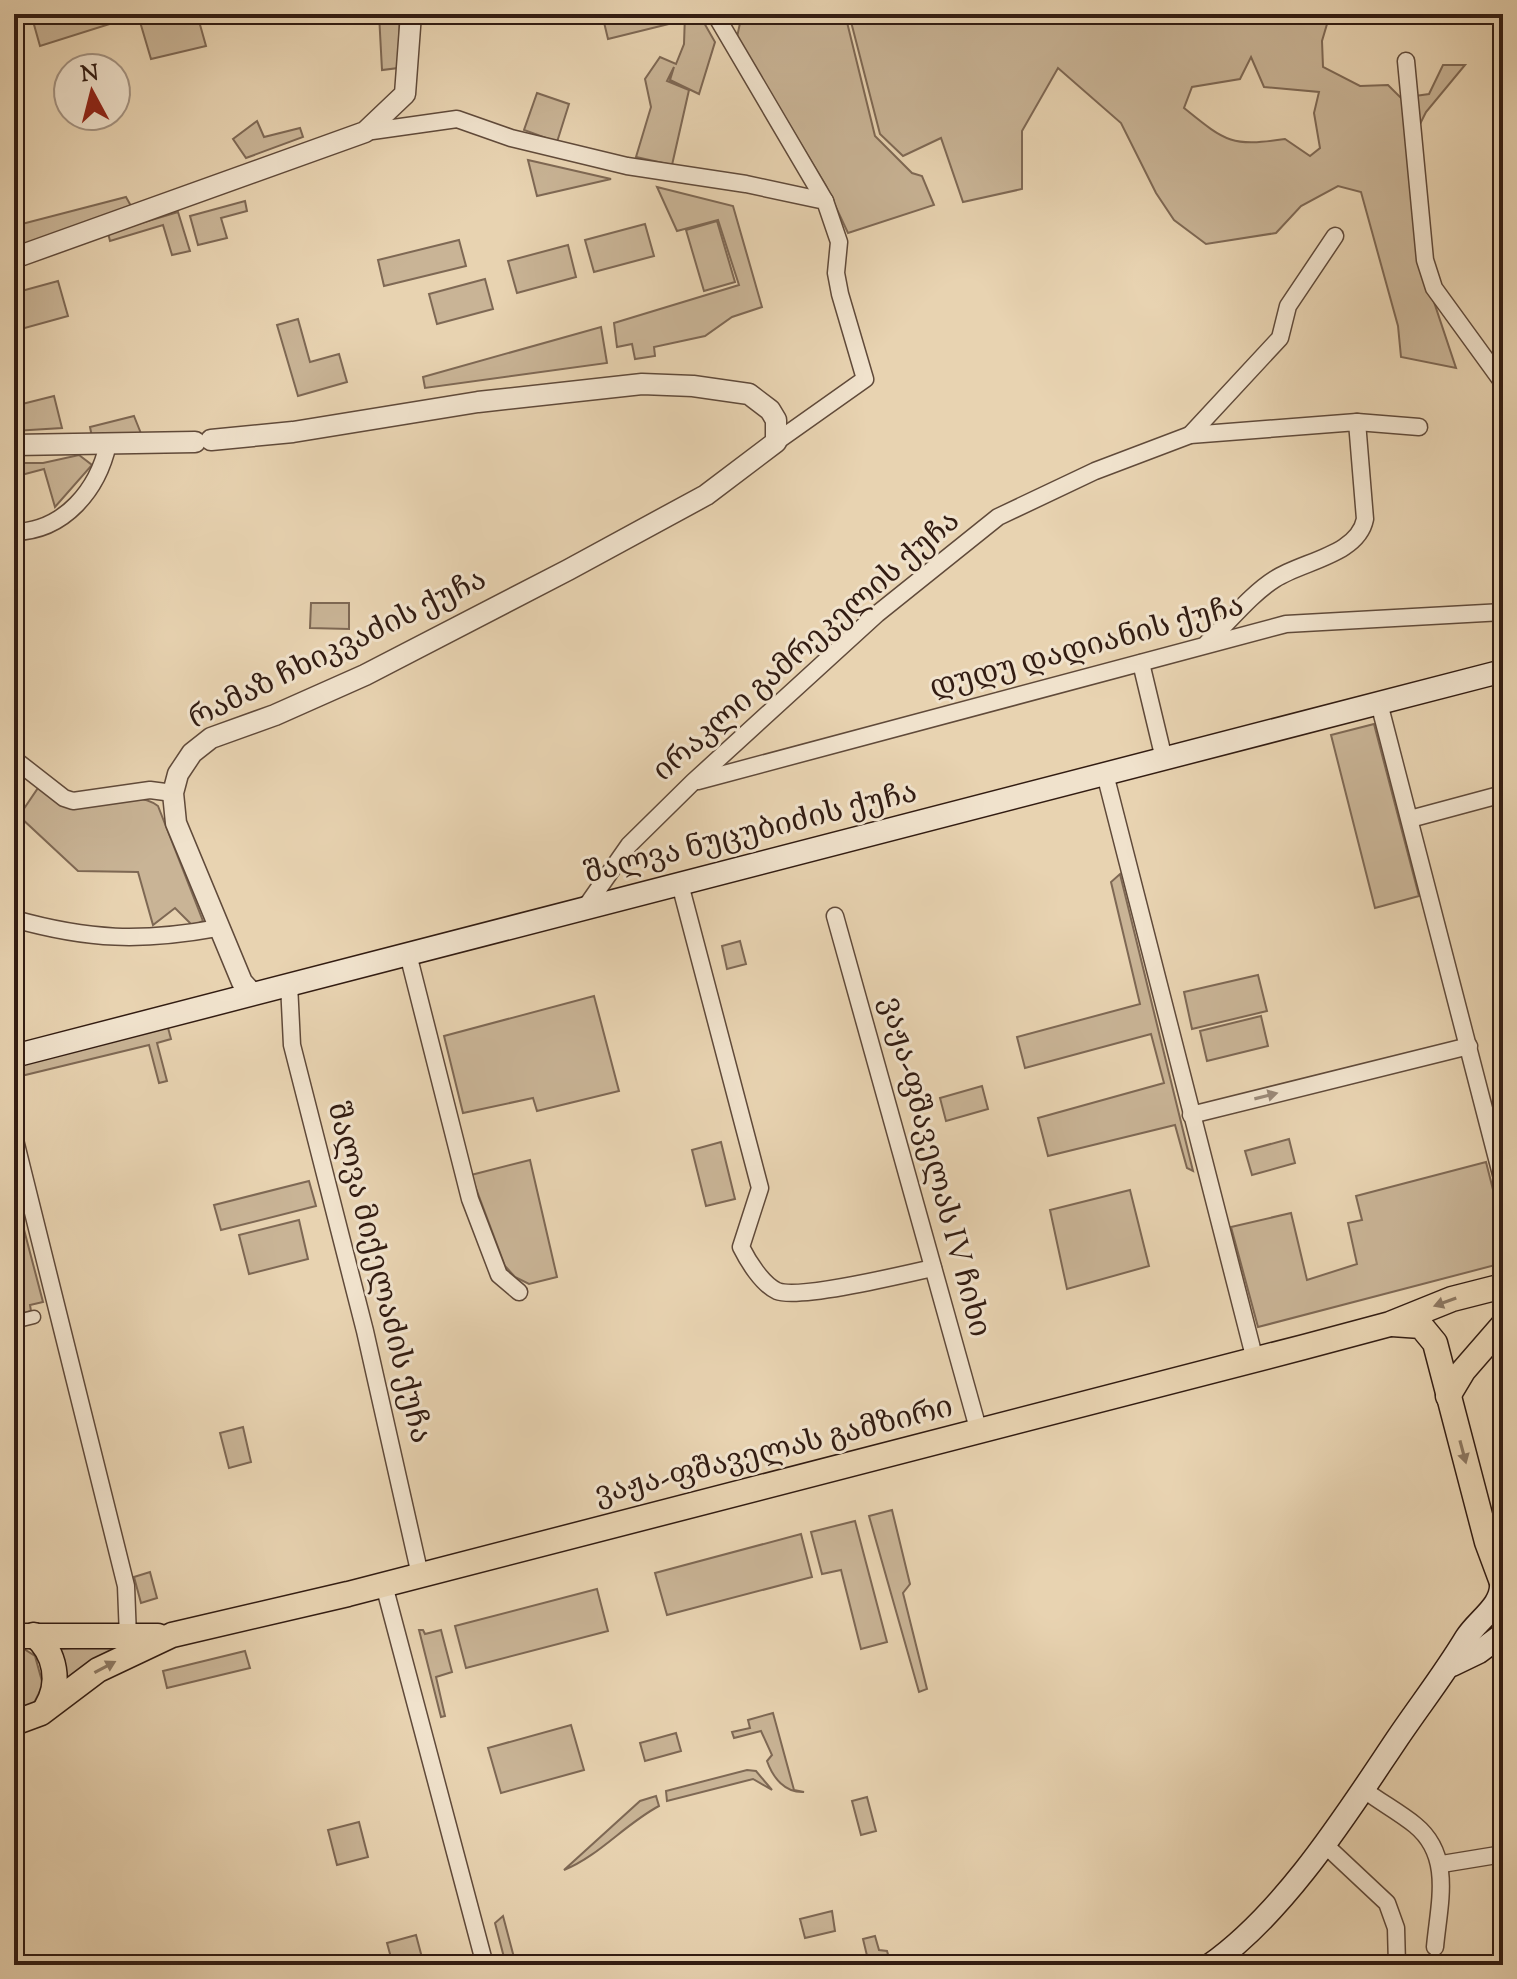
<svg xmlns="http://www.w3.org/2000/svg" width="1517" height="1979" viewBox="0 0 1517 1979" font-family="'Sorts Mill Goudy','Noto Serif Georgian',serif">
<rect width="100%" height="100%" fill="#e8d3b1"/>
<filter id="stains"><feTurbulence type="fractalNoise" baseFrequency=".0025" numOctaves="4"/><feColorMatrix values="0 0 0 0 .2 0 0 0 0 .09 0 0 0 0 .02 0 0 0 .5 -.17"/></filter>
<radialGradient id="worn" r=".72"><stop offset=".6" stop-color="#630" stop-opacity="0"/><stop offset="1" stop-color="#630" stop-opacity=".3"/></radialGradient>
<g fill="#c9b496" stroke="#7e6854" stroke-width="2" fill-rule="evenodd">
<polygon points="31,14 197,14 206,46 151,59 138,15 40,46"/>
<polygon points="379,14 400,14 398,68 382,70"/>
<polygon points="602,14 676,14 677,22 608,39"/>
<polygon points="685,14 699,14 715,42 699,94 670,80 674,67 667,81 689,90 672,165 636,157 651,107 645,79 660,57 676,64 684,44"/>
<polygon points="742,14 845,14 875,136 912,173 922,176 934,205 848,233 826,186 737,37"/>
<path d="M849,14H1330L1322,41L1323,67L1360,86L1388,85L1401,98L1429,94L1443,65H1465L1426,112L1418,128L1428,284L1456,368L1401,357L1398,326L1361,192L1338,186L1301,206L1276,233L1206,244L1174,220L1156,193L1121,123L1058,68L1022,131V189L963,202L941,138L903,156L880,134ZM1251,57L1264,87L1319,92L1314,113L1320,148L1310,156L1285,139C1231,147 1226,142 1184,108L1192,87L1240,79Z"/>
<polygon points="537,93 569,104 557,142 524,130"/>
<polygon points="257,121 264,137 300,128 303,137 246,158 233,139"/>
<polygon points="528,160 611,179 537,196"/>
<polygon points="657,187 733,206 762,307 732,317 705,336 654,347 655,356 635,359 632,344 617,347 614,323 739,285 718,220 677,231"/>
<polygon points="126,197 131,206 14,249 14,226"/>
<polygon points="245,201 247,211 221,218 227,238 198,245 190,216"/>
<polygon points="178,212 190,251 172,255 163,225 110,241 108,233"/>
<polygon points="717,221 735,282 704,291 686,230"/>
<polygon points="645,224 654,256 594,272 585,240"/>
<polygon points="459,240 466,266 384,286 378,260"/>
<polygon points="568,245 576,277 517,293 508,261"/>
<polygon points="485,279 493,309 437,324 429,294"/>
<polygon points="58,281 68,316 14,331 14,293"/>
<polygon points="298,319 310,362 339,354 347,382 298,396 277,325"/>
<polygon points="601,327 607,363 425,388 423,377"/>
<polygon points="54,396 62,428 14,431 14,406"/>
<polygon points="134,416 142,436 92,437 90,427"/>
<polygon points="79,455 92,465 55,507 44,469 14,477 14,463 43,463"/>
<polygon points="311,603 349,603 349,629 310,628"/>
<polygon points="1374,724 1419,896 1375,908 1331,735"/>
<path d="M38,788C47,794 60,806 71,807C102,811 132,786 158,806L203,921L193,926L175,908L153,925L138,872L78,871L19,816Z"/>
<polygon points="1120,874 1193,1171 1187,1168 1175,1125 1048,1156 1038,1118 1164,1083 1151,1034 1025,1068 1017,1037 1140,1004 1111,882"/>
<polygon points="740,941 746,964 727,969 722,946"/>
<polygon points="1258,975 1267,1011 1192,1029 1184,992"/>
<polygon points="594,996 619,1091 537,1111 533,1098 463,1113 444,1036"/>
<polygon points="1261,1016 1268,1046 1207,1061 1200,1031"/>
<polygon points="167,1024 171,1039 157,1043 167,1081 159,1083 149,1045 17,1077 14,1065"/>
<polygon points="982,1086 988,1109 946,1121 940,1098"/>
<polygon points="1289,1139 1295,1163 1252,1175 1245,1151"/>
<polygon points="721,1142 735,1199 706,1206 692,1150"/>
<polygon points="530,1160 557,1277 529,1284 515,1277 505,1266 471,1175"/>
<polygon points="1486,1162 1503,1229 1503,1263 1258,1327 1231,1227 1291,1213 1307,1280 1357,1264 1348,1223 1362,1220 1356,1196"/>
<polygon points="309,1181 316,1206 221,1230 214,1205"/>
<polygon points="1130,1190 1149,1266 1067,1289 1050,1210"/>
<polygon points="17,1203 43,1302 30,1305 31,1311 14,1316 14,1204"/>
<polygon points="299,1220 308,1259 249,1274 239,1235"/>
<polygon points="243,1427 251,1462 229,1468 220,1433"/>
<polygon points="892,1510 910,1584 903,1593 927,1689 919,1692 869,1516"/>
<polygon points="855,1521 887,1642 861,1649 841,1570 822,1574 811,1532"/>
<polygon points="801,1534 812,1577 667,1615 655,1573"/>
<polygon points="150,1572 157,1598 141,1603 134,1577"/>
<polygon points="597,1589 608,1631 466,1668 455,1626"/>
<polygon points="423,1630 425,1634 441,1630 452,1672 436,1677 445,1716 441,1717 419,1630"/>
<polygon points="133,1644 63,1681 57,1649"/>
<polygon points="14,1649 24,1649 35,1656 43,1685 34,1703 14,1712"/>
<polygon points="245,1651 250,1668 167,1688 163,1671"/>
<path d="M773,1713L794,1790L804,1792C785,1793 773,1778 767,1761L772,1755L761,1731L734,1738L732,1732L750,1728L748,1720Z"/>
<polygon points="571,1725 584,1770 501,1793 488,1748"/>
<polygon points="676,1733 681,1751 645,1761 640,1743"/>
<polygon points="747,1770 756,1771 772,1790 753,1779 667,1801 666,1791"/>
<path d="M656,1796L659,1806C625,1824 599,1856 564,1870L640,1801Z"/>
<polygon points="867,1797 876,1831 861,1835 852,1801"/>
<polygon points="359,1822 368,1857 337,1865 328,1830"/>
<polygon points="832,1911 835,1931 805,1938 800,1919"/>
<polygon points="503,1916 516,1965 506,1965 495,1923"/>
<polygon points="416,1935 424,1965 393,1965 387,1943"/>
<polygon points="875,1936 879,1950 887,1951 891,1965 869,1964 863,1939"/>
</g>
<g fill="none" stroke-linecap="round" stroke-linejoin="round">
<g stroke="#604a3a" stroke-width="15">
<polyline id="pedestrian" points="14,1322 34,1317"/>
</g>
<g stroke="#604a3a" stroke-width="19">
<g id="minor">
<polyline points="715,14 825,201"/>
<polyline points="1406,61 1425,260 1434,288 1503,383"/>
<polyline points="365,132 457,119 511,138 627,166 746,184 825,201 839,242 836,273 840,294 865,379 776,442"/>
<polyline points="1357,422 1419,427"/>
<polyline points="1190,435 1280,338 1288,306 1335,236"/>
<path d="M14,532C65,531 98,489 108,444"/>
<polyline points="1141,663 1164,759"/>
<polyline points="1379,703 1503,1182"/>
<polyline points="14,759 64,798 73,801 150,790 173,793"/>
<polyline points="1105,774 1255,1360"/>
<polyline points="698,781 1286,624 1503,612"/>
<polyline points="1410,819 1503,794"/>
<path d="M680,884L760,1188L741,1247C748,1261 762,1284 777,1291C799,1300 906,1274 933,1268"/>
<path d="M585,908L629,845L693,782L877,614L998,517L1095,471L1190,435L1357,422L1365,519C1358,555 1303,561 1275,579C1251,594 1229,622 1207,643"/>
<polyline points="835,916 979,1432"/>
<path d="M14,919C89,940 141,942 218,928"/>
<polyline points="408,954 470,1199 499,1275 519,1292"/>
<polyline points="289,984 292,1045 365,1331 420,1575"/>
<polyline points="1191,1115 1469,1046"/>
<polyline points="14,1136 126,1586 128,1637"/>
<polyline points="384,1585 485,1965"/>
<path d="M1363,1789C1380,1802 1399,1812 1415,1825C1453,1856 1439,1903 1435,1947"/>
<polyline points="1323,1843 1387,1903 1396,1928 1397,1965"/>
<polyline points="1442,1864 1503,1854"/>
</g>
</g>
<g stroke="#604a3a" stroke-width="23">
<g id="tertiary">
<polyline points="14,258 365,132 405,94 411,14"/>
<polyline points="211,440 293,432 478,402 642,384 693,386 749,394 770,410 776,420 776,442 706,495 568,570 365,675 275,715 211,738 192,753 178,774 173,793 176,823 242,982 253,994"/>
<polyline points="14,445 195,442"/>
</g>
</g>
<g stroke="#321c12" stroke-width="25">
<g id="secondary">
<polyline points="14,1056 1503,671"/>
<polyline points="1452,1665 1479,1652 1503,1634"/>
<path d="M1210,1965C1285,1912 1346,1815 1397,1739C1420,1705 1445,1673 1466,1638C1477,1620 1503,1606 1501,1583"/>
</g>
</g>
<g stroke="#321c12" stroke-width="27">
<g id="primary">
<polyline points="1392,1324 1421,1326 1435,1343 1487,1542 1503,1585"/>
<polyline points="1448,1396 1463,1371 1503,1325"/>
<path d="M34,1635C56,1653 61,1683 46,1708"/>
<polyline points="14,1636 158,1636"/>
<polyline points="14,1723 41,1713 98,1670 172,1635 348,1594 1304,1347 1390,1324 1452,1299 1503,1286"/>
</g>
</g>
<use href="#pedestrian" stroke="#f0e2cc" stroke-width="12"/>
<use href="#minor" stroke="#f0e2cc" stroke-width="16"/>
<use href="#tertiary" stroke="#f0e2cc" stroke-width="20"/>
<use href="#secondary" stroke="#f0e2cc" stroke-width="22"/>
<use href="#primary" stroke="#e8d3b1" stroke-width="24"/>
</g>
<defs><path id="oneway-solid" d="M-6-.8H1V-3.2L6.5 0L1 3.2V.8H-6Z" transform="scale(2)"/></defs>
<use fill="#9a8978" href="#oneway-solid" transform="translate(1266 1096) rotate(-14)"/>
<g fill="#8d7862">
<use href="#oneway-solid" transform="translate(1445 1302) rotate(160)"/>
<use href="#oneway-solid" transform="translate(1463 1452) rotate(75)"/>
<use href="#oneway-solid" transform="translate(105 1667) rotate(-28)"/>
</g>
<g text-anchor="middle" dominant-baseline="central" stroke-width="6" stroke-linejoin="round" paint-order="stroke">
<g font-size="30" fill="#321c12" stroke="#f0e2cc">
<text transform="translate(807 647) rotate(-41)">ირაკლი გამრეკელის ქუჩა</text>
<text transform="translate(1087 648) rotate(-15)">დუდუ დადიანის ქუჩა</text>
<text transform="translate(338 650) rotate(-26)">რამაზ ჩხიკვაძის ქუჩა</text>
<text transform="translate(751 834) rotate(-14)">შალვა ნუცუბიძის ქუჩა</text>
<text transform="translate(934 1167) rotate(75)">ვაჟა-ფშაველას IV ჩიხი</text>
<text transform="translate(378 1273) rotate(76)">შალვა მიქელაძის ქუჩა</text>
<text transform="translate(774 1452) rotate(-14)">ვაჟა-ფშაველას გამზირი</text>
</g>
</g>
<rect width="1517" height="1979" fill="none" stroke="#e8d3b1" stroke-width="48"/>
<rect x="16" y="16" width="1485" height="1947" fill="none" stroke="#321c12" stroke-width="4"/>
<rect x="24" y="24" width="1469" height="1931" fill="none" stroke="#321c12" stroke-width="2"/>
<g transform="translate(92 92) rotate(353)"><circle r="38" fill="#f0e2cc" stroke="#a49382" stroke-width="2"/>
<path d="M0-6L14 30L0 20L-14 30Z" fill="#8f2418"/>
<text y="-12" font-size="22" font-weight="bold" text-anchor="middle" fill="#321c12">N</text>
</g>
<rect width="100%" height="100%" filter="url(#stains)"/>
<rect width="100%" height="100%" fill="url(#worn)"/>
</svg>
